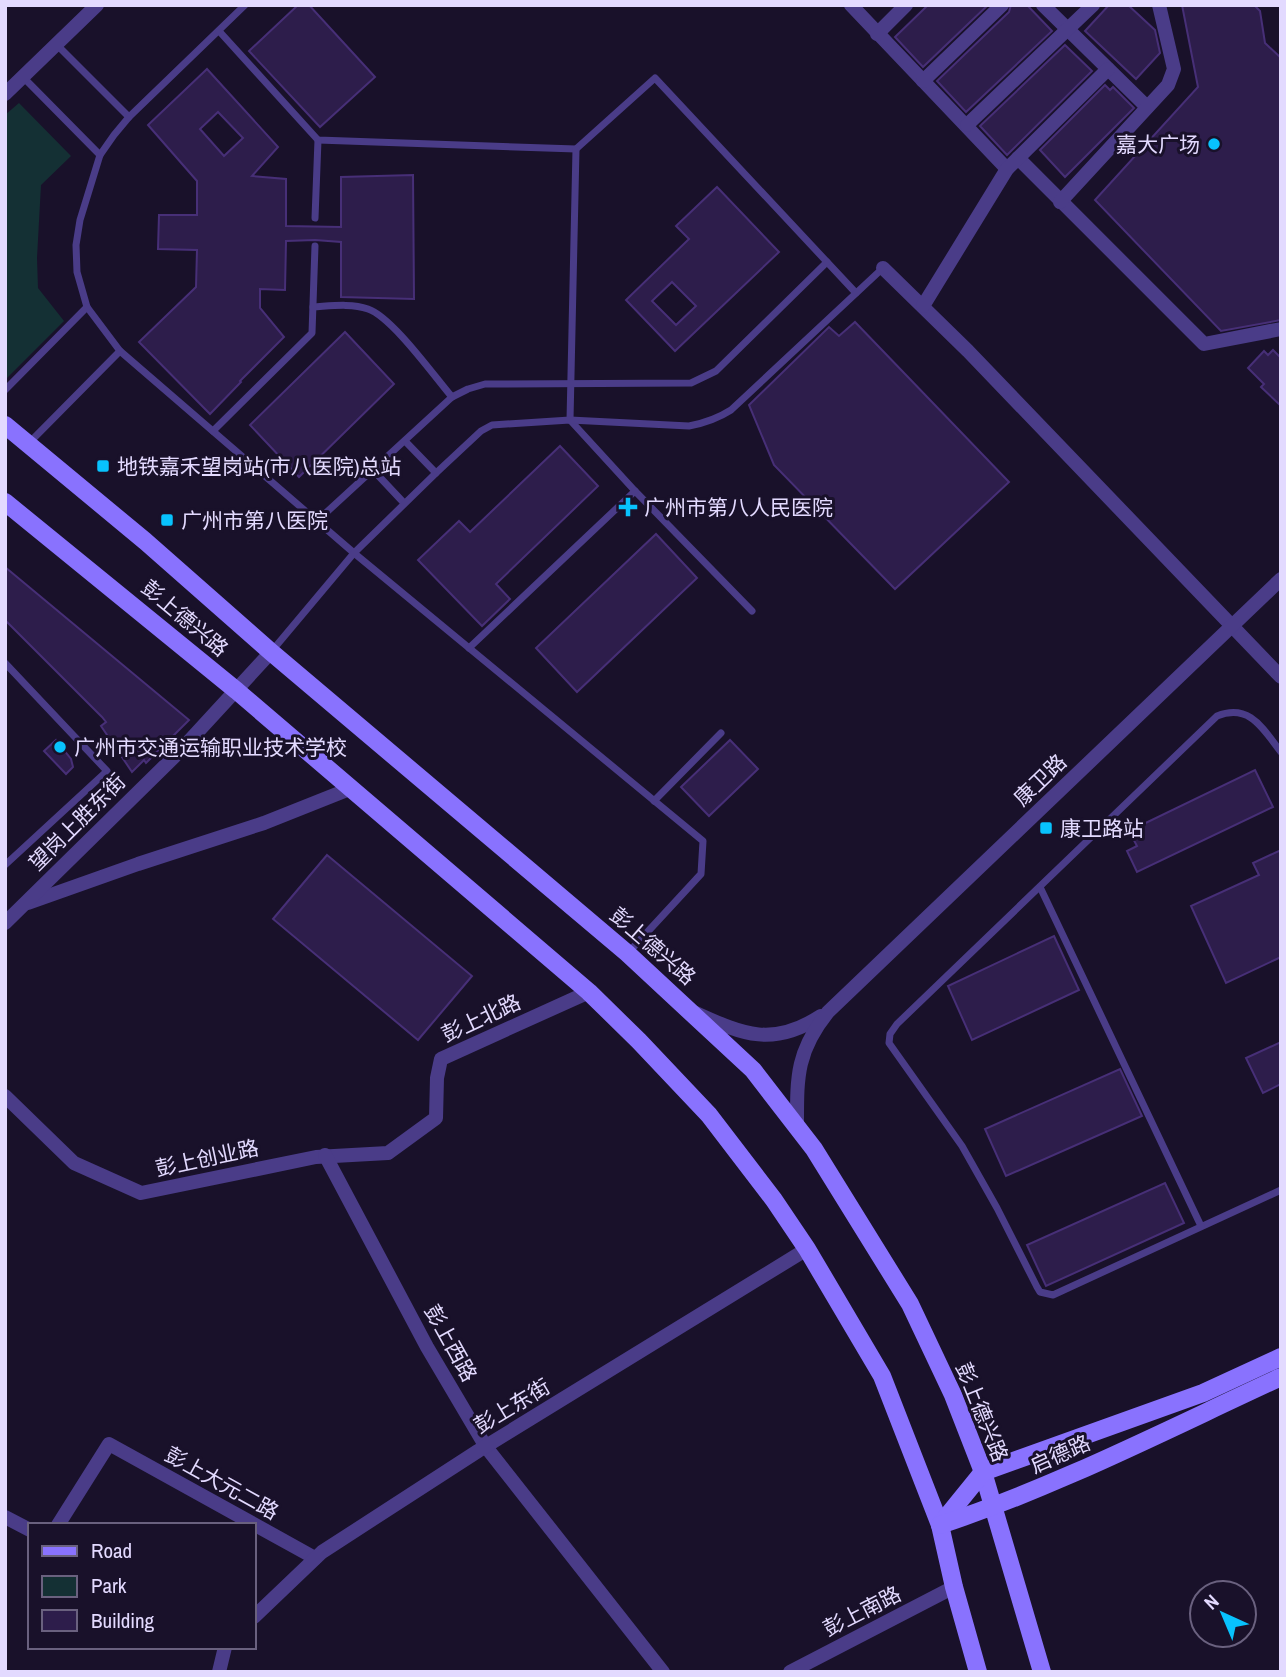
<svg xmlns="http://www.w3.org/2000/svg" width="1286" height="1677" viewBox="0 0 1286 1677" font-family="'Archivo Narrow','Noto Sans SC',sans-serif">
<rect width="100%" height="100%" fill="#19112a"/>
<polygon fill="#143034" points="19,103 71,156 41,185 37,258 38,288 64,321 5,380 5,115"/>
<g fill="#2d1d4b" stroke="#472f77" stroke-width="2" fill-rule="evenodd">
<polygon points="298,5 309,5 375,77 320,127 249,51"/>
<polygon points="928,5 988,5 923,67 895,37"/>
<polygon points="1011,5 1027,5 1052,31 966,112 937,81 1009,12"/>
<polygon points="1109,5 1128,5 1155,30 1160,53 1136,79 1085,31"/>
<polygon points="1182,5 1254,5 1260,11 1265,43 1281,58 1281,320 1221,331 1095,200 1198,87"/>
<polygon points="1065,45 1092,71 1007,155 980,126"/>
<path d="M207,69L278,147L252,176L286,179V226L341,227V177L413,175L414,299L341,297V242L315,240L286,241L285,290L260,289V308L284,337L240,381L241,382L210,414L139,342L196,287L197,250L158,249L159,215H197V181L148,125ZM218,112L243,138L224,156L200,129Z"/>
<polygon points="1105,85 1110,90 1113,87 1134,108 1065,177 1040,150"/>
<path d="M717,187L779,252L675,351L626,300L689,239L676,226ZM672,282L696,306L676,325L652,301Z"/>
<polygon points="855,322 1009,482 895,589 774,465 749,405 829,327 839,336"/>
<polygon points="345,332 394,384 299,477 250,425"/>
<polygon points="1273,350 1281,358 1281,406 1261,387 1264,384 1248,368 1264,351 1268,355"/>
<polygon points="560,446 598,486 496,584 510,599 482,626 418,560 459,521 470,532"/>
<polygon points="656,534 697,578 577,692 536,648"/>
<polygon points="5,567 189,720 146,763 144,760 132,772 101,726 106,722 102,717 5,620"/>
<polygon points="56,740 71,759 73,767 66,774 44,751"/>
<polygon points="730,740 758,769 709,816 681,787"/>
<polygon points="1255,770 1273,807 1137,872 1127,851 1137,846 1129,831"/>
<polygon points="1281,850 1281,957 1226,983 1191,906 1259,875 1253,863"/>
<polygon points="327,855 472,976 418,1040 273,919"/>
<polygon points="1054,936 1079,990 972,1040 948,986"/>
<polygon points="1281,1042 1281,1084 1263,1093 1246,1058"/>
<polygon points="1120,1069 1142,1116 1006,1176 985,1129"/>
<polygon points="1165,1183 1184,1223 1046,1286 1027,1245"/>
</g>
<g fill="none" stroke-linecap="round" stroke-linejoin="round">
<g stroke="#4a3c88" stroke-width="7">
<polyline points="245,5 129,117 114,135 100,155 80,220 76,245 77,272 87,307 120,351 354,553 703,841 701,874 628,953"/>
<polyline points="219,31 318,140 576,149 655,78 856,293"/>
<polyline points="56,44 129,117"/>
<polyline points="23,77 100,155"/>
<polyline points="576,149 570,420 635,491 752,611"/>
<polyline points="315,218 318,140"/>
<path d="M313,307C331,306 351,303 368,309C392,317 434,376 452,397"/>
<polyline points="5,390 87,307"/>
<polyline points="213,431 312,333 315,246"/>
<polyline points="405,441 436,473"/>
<polyline points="29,443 120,351"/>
<polyline points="373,470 404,503"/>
<polyline points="317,521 452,397 468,389 485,384 691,383 716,371 827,262"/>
<polyline points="469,648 635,491"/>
<path d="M271,652L354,553L436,473L481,431L492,425L570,420L689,426C705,423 717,419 731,410L883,268"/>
<polyline points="5,663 107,771 5,865"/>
<path d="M1281,752C1263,729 1250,703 1217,716L897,1024L890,1034L889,1043L962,1146L997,1208L1037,1287L1040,1292L1053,1295L1281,1190"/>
<polyline points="654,801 721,733"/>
<polyline points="1040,887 1201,1226"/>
</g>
<g stroke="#4a3c88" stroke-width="14">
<polyline points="851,5 1007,169"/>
<polyline points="1043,5 1147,107"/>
<polyline points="877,34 906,5"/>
<polyline points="923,81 1002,5"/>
<polyline points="5,94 97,5"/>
<polyline points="967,125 1093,5"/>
<polyline points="1018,158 1204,344 1281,329"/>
<polyline points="1060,202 1168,85 1174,69 1159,5"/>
<polyline points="883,268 968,351 1281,677"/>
<polyline points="923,306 1007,169 1108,69"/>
<polyline points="28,903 138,864 264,823 352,788"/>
<polyline points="5,923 180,751 271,652"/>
<path d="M696,1013C744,1035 773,1047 821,1016"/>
<polyline points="5,1096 74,1163 141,1193 316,1157 388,1153 436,1118 437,1078 441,1059 589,992"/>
<path d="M797,1126C797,1077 796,1052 828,1012L1281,579"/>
<polyline points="325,1155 427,1347 486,1447 663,1672"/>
<polyline points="5,1517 30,1530"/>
<polyline points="58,1525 109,1444 315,1558"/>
<polyline points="254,1617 322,1552 478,1451 807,1249"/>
<polyline points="219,1672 225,1647"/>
<polyline points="790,1672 954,1587"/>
</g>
<g stroke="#8972fe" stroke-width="18">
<polyline points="5,425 145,541 271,652 627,953 753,1070 814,1149 910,1304 953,1395 983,1472 1042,1672"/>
<polyline points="5,502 237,691 589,992 639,1041 709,1115 774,1200 807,1249 882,1376 940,1525 954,1587 978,1672"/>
<polyline points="940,1525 983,1472 1203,1393 1281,1357"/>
<path d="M940,1525C1058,1486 1168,1429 1281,1377"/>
</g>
</g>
<g fill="#08c2fd" stroke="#19112a" stroke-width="2.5">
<circle cx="1214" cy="144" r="7"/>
<rect x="96" y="459" width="14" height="14" rx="3.5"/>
<path d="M624.5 496.5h7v7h7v7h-7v7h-7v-7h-7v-7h7z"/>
<rect x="160" y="513" width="14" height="14" rx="3.5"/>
<circle cx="60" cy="747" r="7"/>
<rect x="1039" y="821" width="14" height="14" rx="3.5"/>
</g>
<g text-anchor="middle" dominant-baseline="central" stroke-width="6" stroke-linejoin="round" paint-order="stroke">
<g font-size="21" fill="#e3daff" stroke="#19112a" text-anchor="start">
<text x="1200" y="144" text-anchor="end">嘉大广场</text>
<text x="117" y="466">地铁嘉禾望岗站(市八医院)总站</text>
<text x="644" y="507">广州市第八人民医院</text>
<text x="181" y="520">广州市第八医院</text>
<text x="74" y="747">广州市交通运输职业技术学校</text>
<text x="1060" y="828">康卫路站</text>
</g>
<g font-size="21" fill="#e3daff" stroke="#19112a">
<text transform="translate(185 618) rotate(40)">彭上德兴路</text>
<text transform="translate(1040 780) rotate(-44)">康卫路</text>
<text transform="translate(77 822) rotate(-45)">望岗上胜东街</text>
<text transform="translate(653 946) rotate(41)">彭上德兴路</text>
<text transform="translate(481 1018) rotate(-25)">彭上北路</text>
<text transform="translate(207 1158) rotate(-12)">彭上创业路</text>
<text transform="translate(451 1343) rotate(61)">彭上西路</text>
<text transform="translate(512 1406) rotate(-31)">彭上东街</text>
<text transform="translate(982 1412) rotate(68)">彭上德兴路</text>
<text transform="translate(1060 1454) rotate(-24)">启德路</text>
<text transform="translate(222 1483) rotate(29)">彭上大元二路</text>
<text transform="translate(862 1611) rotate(-27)">彭上南路</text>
</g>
</g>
<rect width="1286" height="1677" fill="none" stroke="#e3daff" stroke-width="14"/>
<rect x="28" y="1523" width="228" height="126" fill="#19112a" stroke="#6a617f" stroke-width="2"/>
<rect x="42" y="1546" width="35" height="10" fill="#8972fe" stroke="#6a617f" stroke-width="2"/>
<text x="91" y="1558" font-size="21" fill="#e3daff">Road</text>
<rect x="42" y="1576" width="35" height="21" fill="#143034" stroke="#6a617f" stroke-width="2"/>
<text x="91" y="1593" font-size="21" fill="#e3daff">Park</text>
<rect x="42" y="1610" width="35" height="21" fill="#2d1d4b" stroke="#6a617f" stroke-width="2"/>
<text x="91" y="1628" font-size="21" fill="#e3daff">Building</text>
<g transform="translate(1223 1614) rotate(316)"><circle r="33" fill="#19112a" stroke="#6a617f" stroke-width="2"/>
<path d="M0-5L12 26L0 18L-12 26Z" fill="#08c2fd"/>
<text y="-10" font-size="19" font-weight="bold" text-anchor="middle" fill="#e3daff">N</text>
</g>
</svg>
